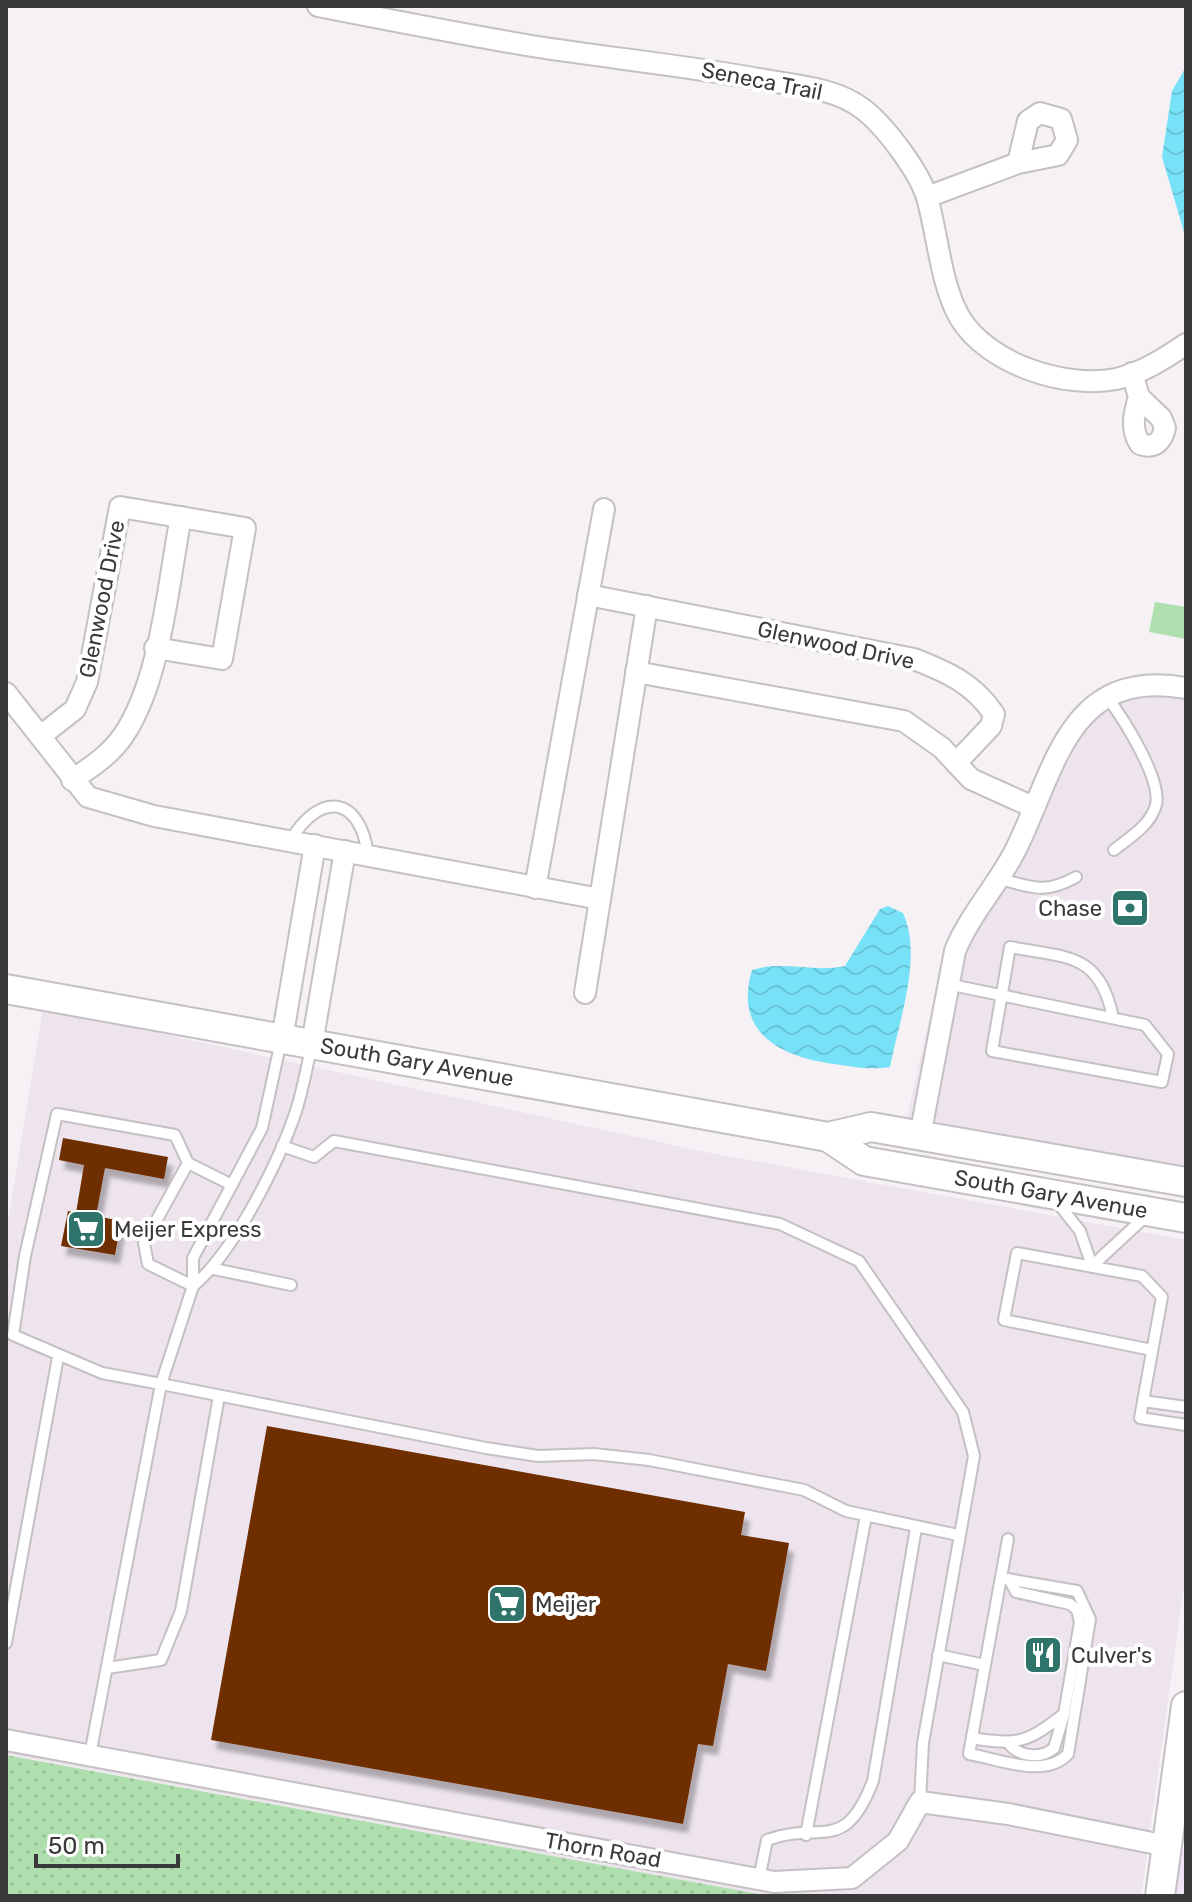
<svg xmlns="http://www.w3.org/2000/svg" width="1192" height="1902" viewBox="0 0 1192 1902" font-family="Rubik,sans-serif">
<defs>
<pattern id="park-dots" width="8" height="8" patternUnits="userSpaceOnUse" patternTransform="scale(2)"><rect width="8" height="8" fill="#afdfae"/><path d="M2 2h.1M6 6h.1" fill="none" stroke="#97c097" stroke-width="1.8" stroke-linecap="round"/></pattern>
<pattern id="water-waves" width="16" height="10" patternUnits="userSpaceOnUse" patternTransform="scale(2)"><rect width="16" height="10" fill="#77e2f7"/><path d="M0 5q4-4 8 0t8 0" fill="none" stroke="#68c3d5"/></pattern>
<filter id="shadow"><feDropShadow dx="5" dy="9" stdDeviation="2" flood-color="#0004"/></filter>
</defs>
<rect width="100%" height="100%" fill="#f5f1f5"/>
<g fill="#ede4ed">
<polygon points="1174,676 1186,678 1186,1171 906,1122 949,932 994,873 1070,715 1107,682"/>
<polygon points="43,1008 705,1152 1186,1240 1186,1571 1141,1896 770,1896 6,1754 6,1234"/>
</g>
<polygon fill="#f1e3f6" points="1186,1848 1186,1896 1169,1896 1174,1854"/>
<polygon fill="#afdfae" points="1155,602 1186,607 1186,639 1149,632"/>
<polygon fill="url(#park-dots)" points="6,1755 769,1896 6,1896"/>
<g fill="url(#water-waves)">
<polygon points="1186,67 1186,239 1162,157 1172,91"/>
<path d="M888,906L903,913C923,957 899,1020 890,1067C871,1070 853,1067 834,1064C781,1057 733,1033 752,970C782,960 814,973 845,966L880,909Z"/>
</g>
<g fill="#6e2f00" filter="url(#shadow)">
<polygon points="63,1138 168,1157 164,1179 105,1168 96,1216 121,1221 115,1255 61,1246 68,1211 76,1213 84,1165 59,1160"/>
<polygon points="267,1426 745,1512 741,1535 789,1543 766,1671 728,1664 713,1746 698,1744 683,1824 211,1740"/>
</g>
<g fill="none" stroke-linecap="round" stroke-linejoin="round">
<g stroke="#c4c0c4" stroke-width="14">
<g id="lane">
<path d="M1107,697C1123,718 1162,779 1156,805C1150,826 1130,837 1114,850"/>
<path d="M290,841C320,791 360,795 368,855"/>
<path d="M1001,879C1033,888 1046,894 1076,877"/>
<path d="M947,984C1013,998 1079,1011 1145,1025L1168,1054L1162,1082L992,1051L1010,947C1067,958 1100,952 1113,1018"/>
<polyline points="281,1041 262,1128 193,1258 193,1286 161,1384 486,1448 538,1456 594,1454 649,1460 804,1490 846,1511 958,1535"/>
<polyline points="282,1146 314,1157 334,1141 780,1224 859,1261 963,1412 974,1456 923,1743 920,1802"/>
<polyline points="188,1163 144,1243 148,1264 193,1286"/>
<polyline points="1057,1202 1080,1231 1092,1266 1146,1216"/>
<polyline points="214,1269 291,1285"/>
<path d="M193,1286C234,1252 279,1162 296,1111C303,1089 307,1066 312,1044"/>
<polyline points="1152,1350 1004,1320 1017,1253 1142,1276 1162,1297 1140,1418 1186,1425"/>
<polyline points="1143,1401 1186,1407"/>
<polyline points="6,1643 58,1357"/>
<polyline points="938,1655 985,1665 1008,1539"/>
<path d="M985,1665L969,1754C999,1759 1045,1779 1068,1754L1090,1619L1077,1591L1001,1578"/>
<polyline points="107,1668 161,1660 181,1611 219,1396"/>
<path d="M972,1738C1017,1746 1028,1742 1064,1714"/>
<path d="M1009,1744C1020,1757 1042,1759 1054,1748L1064,1714L1080,1622L1077,1610L1070,1604L1016,1592L1009,1579"/>
<polyline points="90,1755 161,1384 102,1373 13,1335 25,1256 57,1114 175,1135 188,1163 232,1185"/>
<polyline points="806,1835 866,1516"/>
<path d="M759,1879L767,1840C821,1820 844,1856 873,1781L916,1528"/>
</g>
</g>
<g stroke="#c4c0c4" stroke-width="24">
<g id="street">
<path d="M318,6C389,20 460,34 532,46C609,58 688,66 765,80C798,86 835,88 863,109C885,126 921,173 928,201C938,238 941,285 960,318C988,364 1065,389 1116,379C1142,373 1164,359 1186,344"/>
<polyline points="927,197 1018,163 1058,155 1067,140 1061,119 1040,113 1028,121 1018,163"/>
<path d="M1132,373L1139,397L1161,418L1165,428C1162,442 1154,449 1140,444C1130,428 1134,414 1139,397"/>
<path d="M588,595L914,659C947,672 973,683 994,714L991,726L956,763"/>
<polyline points="636,672 904,721 942,748 971,779 1033,807"/>
<polyline points="6,693 88,797 154,816 600,899"/>
<polyline points="42,735 75,709 87,682 120,507 245,528 222,659 155,648"/>
<path d="M72,780C91,767 109,756 123,736C161,681 168,583 181,517"/>
<polyline points="535,888 604,509"/>
<polyline points="585,993 647,606"/>
<polyline points="282,1039 315,845"/>
<polyline points="312,1044 345,851"/>
<path d="M920,1136L955,951C970,914 997,886 1015,851C1056,770 1067,667 1186,688"/>
<polyline points="6,1740 774,1882 852,1878 898,1841 920,1802 1008,1814 1167,1846"/>
</g>
</g>
<g stroke="#c4c0c4" stroke-width="32">
<g id="secondary">
<polyline points="6,989 828,1137 871,1127 1186,1182"/>
<polyline points="828,1137 864,1161 1186,1218"/>
<polyline points="1160,1896 1186,1706"/>
</g>
</g>
<use href="#lane" stroke="#fff" stroke-width="10"/>
<use href="#street" stroke="#fff" stroke-width="20"/>
<use href="#secondary" stroke="#fff" stroke-width="28"/>
</g>
<defs>
<g id="bank-square" transform="scale(2)"><rect x="-9" y="-9" width="18" height="18" rx="4" fill="#2e746a" stroke="#fff"/><path d="M-6-4H6V4H-6ZM0-2.3a2.3 2.3 0 1 0 0 4.6a2.3 2.3 0 1 0 0-4.6Z" fill="#fff"/></g>
<g id="supermarket-square" transform="scale(2)"><rect x="-9" y="-9" width="18" height="18" rx="4" fill="#2e746a" stroke="#fff"/><path d="M-6-5.5h2.5l.6 2H6L4.5 2H-2.5L-4.4-4H-6ZM-1.5 3.2a1.3 1.3 0 1 0 .1 0ZM3 3.2a1.3 1.3 0 1 0 .1 0Z" fill="#fff"/></g>
<g id="restaurant-square" transform="scale(2)"><rect x="-9" y="-9" width="18" height="18" rx="4" fill="#2e746a" stroke="#fff"/><path d="M-5-6h1v4h1v-4h1v4h1v-4h1v5L-1.5 .5V6h-2V.5L-5-1ZM5-6V6H3V1.5H1.5Q1.5-4 5-6Z" fill="#fff"/></g>
</defs>
<g fill-rule="evenodd">
<use href="#bank-square" x="1130" y="908"/>
<use href="#supermarket-square" x="86" y="1229"/>
<use href="#supermarket-square" x="507" y="1604"/>
<use href="#restaurant-square" x="1043" y="1655"/>
</g>
<g text-anchor="middle" dominant-baseline="central" stroke-width="8" stroke-linejoin="round" paint-order="stroke">
<g font-size="22" fill="#3b3a3b" stroke="#fff">
<text transform="translate(762 81) rotate(11)">Seneca Trail</text>
<text transform="translate(102 599) rotate(-79)">Glenwood Drive</text>
<text transform="translate(836 645) rotate(12)">Glenwood Drive</text>
<text transform="translate(417 1062) rotate(10)">South Gary Avenue</text>
<text transform="translate(1051 1194) rotate(10)">South Gary Avenue</text>
<text transform="translate(603 1850) rotate(10)">Thorn Road</text>
</g>
<g font-size="22" fill="#3b3a3b" stroke="#fff" text-anchor="start">
<text x="1102" y="908" text-anchor="end">Chase</text>
<text x="114" y="1229">Meijer Express</text>
<text x="535" y="1604">Meijer</text>
<text x="1071" y="1655">Culver's</text>
</g>
</g>
<rect width="1192" height="1902" fill="none" stroke="#3b3a3b" stroke-width="16"/>
<path d="M36 1854v12h142v-12" fill="none" stroke="#3b3a3b" stroke-width="4"/>
<text x="48" y="1854" font-size="24" fill="#3b3a3b" stroke="#ffffff" stroke-width="6" paint-order="stroke">50 m</text>
</svg>
